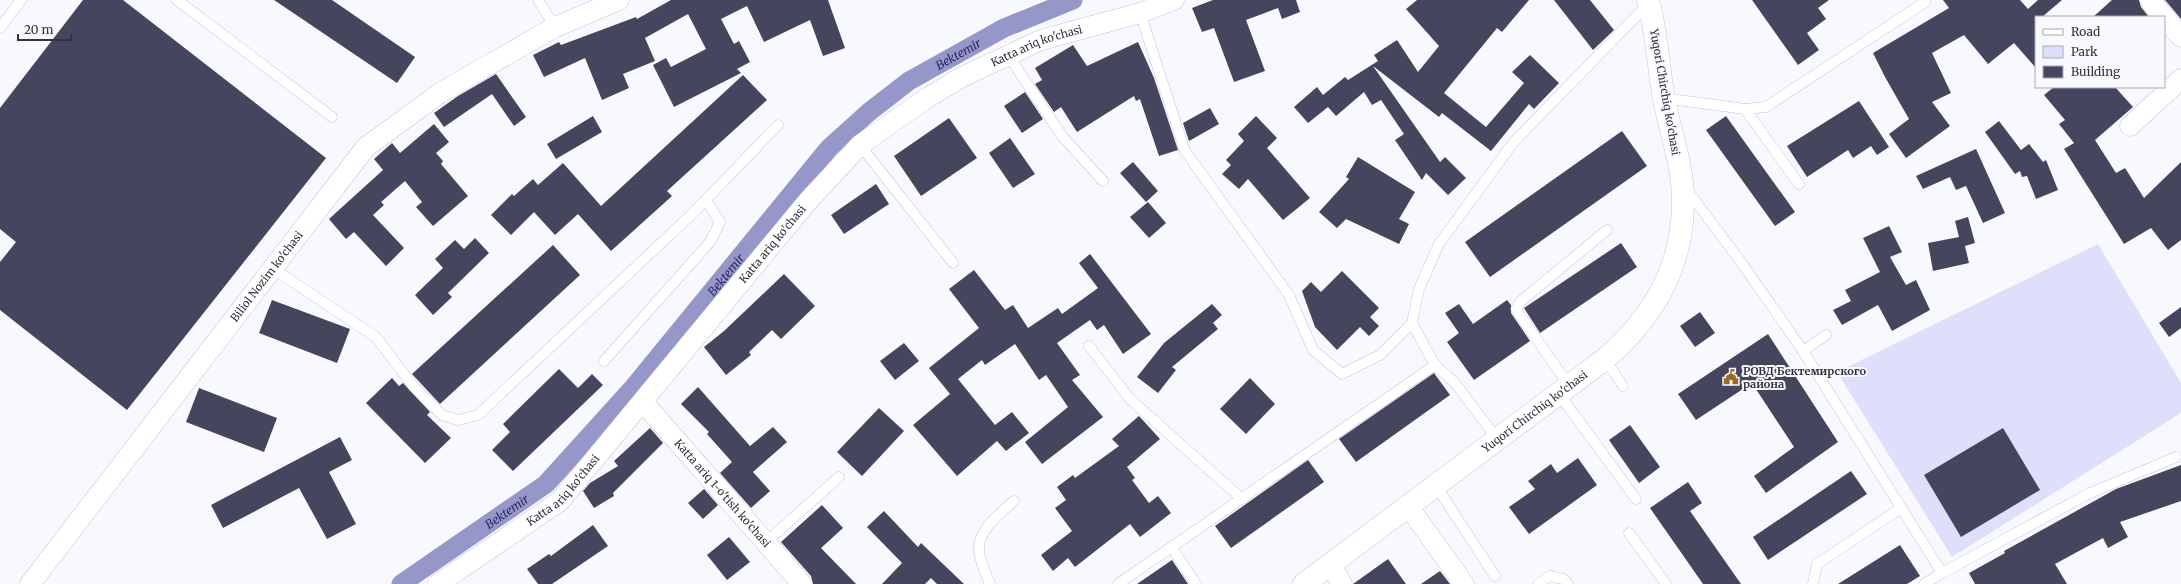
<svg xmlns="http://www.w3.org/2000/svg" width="2181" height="584" viewBox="0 0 2181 584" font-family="Merriweather,serif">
<rect width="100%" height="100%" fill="#f8f9ff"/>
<polygon fill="#dee0fb" points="2098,244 2181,383 2181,413 1952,557 1837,372"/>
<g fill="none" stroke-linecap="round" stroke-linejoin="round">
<path stroke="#9597c9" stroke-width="19" id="s1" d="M401,584L546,484L632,389L829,148L869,112L909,81L1004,28L1073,0"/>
</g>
<g fill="#45465e">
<polygon points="83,0 123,0 326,158 127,410 0,310 0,262 16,242 0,229 0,108"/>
<polygon points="274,0 332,0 415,57 397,83"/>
<polygon points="671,0 828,0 845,48 823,56 810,20 764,42 747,6 721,19 734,44 739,41 750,62 737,69 741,73 674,107 653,65 666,58 671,67 706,49 688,14 645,38 655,61 623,74 629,88 602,100 585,58 544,77 533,55 559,42 561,45 636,17 637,19"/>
<polygon points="1213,0 1296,0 1300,12 1282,19 1278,8 1246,20 1265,71 1234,82 1214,28 1202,32 1192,8"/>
<polygon points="1417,0 1529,0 1502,32 1497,28 1444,93 1486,127 1524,83 1512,72 1530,55 1559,83 1534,109 1529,104 1491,151 1442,113 1439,117 1373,66 1440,162 1445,157 1466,178 1448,195 1426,173 1422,180 1395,140 1404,134 1381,100 1372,105 1364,92 1336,116 1328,107 1308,123 1294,107 1317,87 1323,95 1345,77 1348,80 1378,61 1374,55 1397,40 1418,72 1439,46 1406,9"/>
<polygon points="1554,0 1590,0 1614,30 1593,50"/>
<polygon points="1752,0 1829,0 1818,8 1826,19 1807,33 1819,50 1798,65"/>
<polygon points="1943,0 2020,0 2028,9 2038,0 2062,0 2042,17 2036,17 2036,68 2014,43 1988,64 1964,35 1932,53 1951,93 1932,102 1950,126 1906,158 1889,134 1909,119 1885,77 1873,53 1949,8"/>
<polygon points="2112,0 2139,0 2141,7 2149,17 2093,17"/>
<polygon points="2165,0 2181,0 2181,19"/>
<polygon points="1138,42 1154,78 1178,150 1159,156 1140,99 1136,101 1134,96 1077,132 1061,107 1054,112 1035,84 1042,80 1035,68 1073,45 1087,66"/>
<polygon points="496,74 526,117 514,126 492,94 444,127 434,113 458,96"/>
<polygon points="743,75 767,100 667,191 672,196 611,251 578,214 555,235 534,212 511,235 491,215 512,194 514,196 533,179 538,185 563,163 601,206"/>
<polygon points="2054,87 2115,87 2133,107 2095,140 2116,173 2125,168 2144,198 2181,162 2181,240 2168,250 2151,228 2124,244 2064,149 2074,143 2059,124 2065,120 2044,95"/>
<polygon points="1025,92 1043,119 1022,133 1004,106"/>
<polygon points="1859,101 1889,147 1877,155 1871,146 1853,158 1848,150 1807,177 1787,146"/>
<polygon points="1210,108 1219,124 1189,141 1183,123"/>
<polygon points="593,116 602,132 556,159 547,144"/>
<polygon points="1256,116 1277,138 1267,148 1310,198 1283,220 1248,179 1239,189 1222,174 1231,165 1226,160 1244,141 1238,134"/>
<polygon points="1726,116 1795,212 1775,226 1706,130"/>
<polygon points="949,118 977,158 921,196 894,156"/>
<polygon points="1999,121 2021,150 2029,144 2043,162 2046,160 2058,190 2036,199 2027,176 2022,177 2020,171 2015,174 1985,132"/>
<polygon points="434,124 449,142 436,153 443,161 441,164 468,196 433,226 416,207 422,202 405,181 381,202 384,205 373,215 404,248 386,266 354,232 346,239 329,219 383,170 374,159 392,143 400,153"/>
<polygon points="1622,131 1647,166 1490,277 1465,242"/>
<polygon points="1010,138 1035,174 1013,188 989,153"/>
<polygon points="1976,149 2005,213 1983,223 1966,186 1956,190 1950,177 1923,189 1916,176"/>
<polygon points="1358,157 1415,192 1399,219 1409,224 1399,244 1346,219 1337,228 1319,212 1349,179 1346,177"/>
<polygon points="1133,162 1158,191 1146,202 1120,173"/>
<polygon points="876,184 889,204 844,234 831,215"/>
<polygon points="1148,202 1166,223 1149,238 1130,217"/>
<polygon points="1968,217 1975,243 1965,246 1969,263 1933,271 1928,243 1959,237 1955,221"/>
<polygon points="1889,226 1902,252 1890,257 1906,285 1916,280 1930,310 1892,331 1878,305 1842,325 1833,310 1851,301 1845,290 1880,272 1863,238"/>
<polygon points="475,238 489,253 448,293 452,297 433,315 415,295 443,268 435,259 455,240 464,249"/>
<polygon points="1621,243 1637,267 1540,333 1524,308"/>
<polygon points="553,245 580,275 440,404 412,374"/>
<polygon points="1090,254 1151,334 1123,354 1104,325 1097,330 1090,320 1057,343 1080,375 1072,380 1103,417 1042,464 1025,442 1068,407 1046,375 1039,380 1015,344 985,365 982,360 958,379 995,425 1012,412 1029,433 1006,451 997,441 957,476 913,425 950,394 929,368 979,328 949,289 974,270 1005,310 1013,305 1028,328 1058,308 1062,314 1098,288 1079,263"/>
<polygon points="1342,271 1379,308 1370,317 1379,326 1369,336 1360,327 1337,350 1315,327 1302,291 1311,282 1321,292"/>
<polygon points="784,274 815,306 781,339 772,330 749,352 751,355 726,375 704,347 724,331"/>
<polygon points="272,300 350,329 337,363 259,333"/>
<polygon points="1507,300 1511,305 1511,313 1530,341 1474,380 1447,342 1459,333 1445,313 1459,304 1473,324"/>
<polygon points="1212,304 1222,315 1213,323 1218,329 1172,367 1176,370 1158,393 1137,377 1164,343"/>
<polygon points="2181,307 2181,328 2169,337 2159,323"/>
<polygon points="1700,312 1715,333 1695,347 1680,326"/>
<polygon points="1768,334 1838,442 1766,493 1754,476 1794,447 1752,383 1696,420 1678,394"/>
<polygon points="904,343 919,361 895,380 880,361"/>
<polygon points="559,369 578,388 592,374 603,385 513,471 492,450 510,432 503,424"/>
<polygon points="1434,373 1450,395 1356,462 1339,439"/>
<polygon points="392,378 399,386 403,383 430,412 427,415 451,438 425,463 366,403"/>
<polygon points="1250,378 1275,404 1246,434 1220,409"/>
<polygon points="698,387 750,446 773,427 787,442 753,472 770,491 751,508 720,473 732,462 707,434 709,432 681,404"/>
<polygon points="199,388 277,418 264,452 186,422"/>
<polygon points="879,408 904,431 862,476 837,452"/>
<polygon points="1139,416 1160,439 1127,467 1135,478 1132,480 1149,503 1158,496 1171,513 1140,537 1130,524 1075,567 1068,558 1053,571 1041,555 1072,531 1055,508 1066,500 1057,487 1073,475 1075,478 1119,446 1112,439"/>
<polygon points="1630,425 1660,467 1639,483 1609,440"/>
<polygon points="650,428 663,443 613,493 614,496 594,508 583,491 590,483 618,466 614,461"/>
<polygon points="2003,428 2040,490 1961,537 1924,475"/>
<polygon points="340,437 352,460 329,472 356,524 327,539 299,488 223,528 211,505"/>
<polygon points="1578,458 1597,485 1529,534 1509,507 1535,489 1528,481 1551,464 1557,473"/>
<polygon points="1308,460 1324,482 1231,548 1215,526"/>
<polygon points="2181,465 2181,501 2120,522 2128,537 2108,548 2103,538 2055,564 2067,584 1975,584 1969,573 2005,553 2004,551 2116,489"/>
<polygon points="1851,471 1867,494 1768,560 1753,537"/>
<polygon points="1688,482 1702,503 1690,511 1741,584 1703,584 1650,508"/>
<polygon points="704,489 718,505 703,519 688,503"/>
<polygon points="822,505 843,528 821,548 856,584 813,584 811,576 781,542"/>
<polygon points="884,511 918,547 921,543 964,584 937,584 931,578 925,584 882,584 902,563 867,527"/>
<polygon points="593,525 608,546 552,584 538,584 527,569 549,554 551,556"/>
<polygon points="729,537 750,562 727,580 707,555"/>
<polygon points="1900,545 1920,576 1907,584 1838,584"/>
<polygon points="1388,559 1406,584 1353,584"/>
<polygon points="1172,560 1188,584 1137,584"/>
<polygon points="1440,571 1450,584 1421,584"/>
</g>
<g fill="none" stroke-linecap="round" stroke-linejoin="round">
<g stroke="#c2c4e1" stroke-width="11">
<g id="service">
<polyline points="177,0 332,117"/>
<polyline points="538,0 555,27"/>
<polyline points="1140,13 1185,151 1289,295 1313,350 1342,374 1380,355 1412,323 1419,289 1439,244 1513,143 1649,3"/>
<polyline points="0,28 21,0"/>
<polyline points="1008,55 1062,136 1103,181"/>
<polyline points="1664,98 1745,109 1766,107 1925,2"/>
<polyline points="1745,109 1799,184"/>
<polyline points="860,145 953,263"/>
<polyline points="1687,190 1741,262 1803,351 1942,573 1924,584"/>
<polyline points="272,268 376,337 413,386 442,415 458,420 478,415 691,215 778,125"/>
<polyline points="1412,323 1435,365 1455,383 1498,440"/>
<polyline points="1089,346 1130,399 1242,499"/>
<polyline points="1803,351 1826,335"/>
<polyline points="1605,359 1623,386"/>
<polyline points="604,361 710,242 720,222 706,200"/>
<polyline points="1569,386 1516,309 1521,301 1607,230"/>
<polyline points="1559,394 1636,499"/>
<polyline points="1436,486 1495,576"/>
<polyline points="1629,533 1666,584"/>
<polyline points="766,542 839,477"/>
<polyline points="1172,548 1196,584"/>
<polyline points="1942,573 2090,493 2176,457"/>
<path d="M990,584C986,574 980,562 979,551C977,531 1000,513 1014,501"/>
<polyline points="1118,584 1435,365"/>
<polyline points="1538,584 1550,576 1564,579 1568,584"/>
<polyline points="1813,584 1817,564 1901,508"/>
</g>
</g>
<g stroke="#c2c4e1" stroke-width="21">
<g id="minor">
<polyline points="2150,0 2181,37"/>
<polyline points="2130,126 2181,79"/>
<path id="s2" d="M643,402L802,584"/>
<polyline points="1408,506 1464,584"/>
<polyline points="1331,565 1342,584"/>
<path id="s3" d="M30,584L366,147L440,93L555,27L619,0"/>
<path id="s4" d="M438,584L560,501L808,201L860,145L927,98L962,77L1041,40L1140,13L1174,0"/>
</g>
</g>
<g stroke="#c2c4e1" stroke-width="23">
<g id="tertiary">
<path id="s5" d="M1304,584L1605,359C1653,318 1684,265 1683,199C1683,166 1670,131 1664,99C1658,66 1657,32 1648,0"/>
</g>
</g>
<use href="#service" stroke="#fff" stroke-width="10"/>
<use href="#minor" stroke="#fff" stroke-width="20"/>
<use href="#tertiary" stroke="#fff" stroke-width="22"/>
</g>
<defs>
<g id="civic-bare" transform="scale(1.2)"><path d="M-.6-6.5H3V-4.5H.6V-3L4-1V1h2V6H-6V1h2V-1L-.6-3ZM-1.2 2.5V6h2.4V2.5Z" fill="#9d6b20" stroke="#f8f9ff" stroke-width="2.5" paint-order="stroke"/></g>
</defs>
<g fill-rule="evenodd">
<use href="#civic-bare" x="1731" y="377"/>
</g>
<g text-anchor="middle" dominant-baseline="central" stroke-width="4" stroke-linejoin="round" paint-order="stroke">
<g font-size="11" fill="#32333e" stroke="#f8f9ff">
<text stroke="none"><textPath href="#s4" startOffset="817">Katta ariq ko'chasi</textPath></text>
<text transform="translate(1665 92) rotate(80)">Yuqori Chirchiq ko'chasi</text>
<text stroke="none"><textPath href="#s4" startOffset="481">Katta ariq ko'chasi</textPath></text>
<text stroke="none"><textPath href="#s3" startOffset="388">Biliol Nozim ko'chasi</textPath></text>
<text stroke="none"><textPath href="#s5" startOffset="288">Yuqori Chirchiq ko'chasi</textPath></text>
<text stroke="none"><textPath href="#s4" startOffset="157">Katta ariq ko'chasi</textPath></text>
<text stroke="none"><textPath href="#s2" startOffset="121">Katta ariq 1-o'tish ko'chasi</textPath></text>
</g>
<g font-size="11" font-weight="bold" fill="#32333e" stroke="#f8f9ff" text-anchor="start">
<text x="1743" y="371">РОВД Бектемирского<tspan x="1743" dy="13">района</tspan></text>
</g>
<g font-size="12" font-style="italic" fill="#2b2763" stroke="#f8f9ff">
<text stroke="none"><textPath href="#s1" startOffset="776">Bektemir</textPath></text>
<text stroke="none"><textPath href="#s1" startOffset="452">Bektemir</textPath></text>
<text stroke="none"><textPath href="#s1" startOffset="128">Bektemir</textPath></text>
</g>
</g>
<rect x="2035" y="16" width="130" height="72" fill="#f8f9ff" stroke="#a9aab2"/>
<rect x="2043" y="29" width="20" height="6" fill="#ffffff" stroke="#a9aab2"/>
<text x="2071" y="36" font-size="12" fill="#32333e">Road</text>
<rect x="2043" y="46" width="20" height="12" fill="#dee0fb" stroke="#a9aab2"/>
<text x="2071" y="56" font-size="12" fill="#32333e">Park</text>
<rect x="2043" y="66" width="20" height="12" fill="#45465e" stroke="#a9aab2"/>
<text x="2071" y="76" font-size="12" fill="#32333e">Building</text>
<path d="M18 34v6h53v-6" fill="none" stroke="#32333e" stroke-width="2"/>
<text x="24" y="34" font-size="12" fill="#32333e" stroke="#f8f9ff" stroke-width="3" paint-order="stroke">20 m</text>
</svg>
